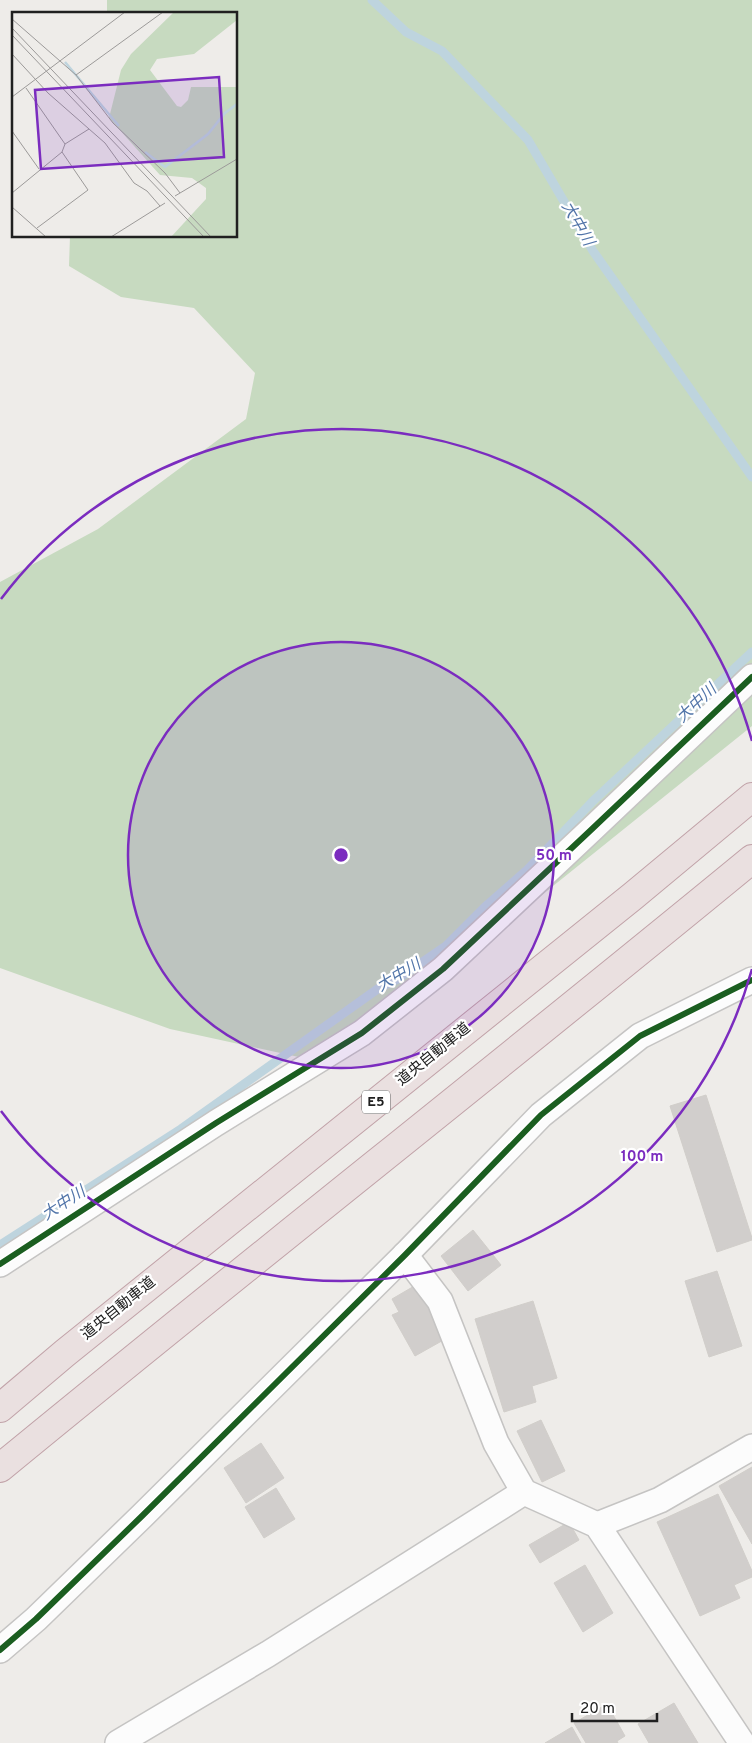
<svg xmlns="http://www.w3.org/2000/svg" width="752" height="1743" viewBox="0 0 752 1743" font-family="Overpass,'Noto Sans JP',sans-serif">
<rect width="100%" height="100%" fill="#eeece9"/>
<polygon fill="#c7dac0" points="107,0 752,0 752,726 420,993 308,1059 170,1029 0,968 0,582 98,529 246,419 255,373 194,308 121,297 69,266 70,236 236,236 236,14 107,14"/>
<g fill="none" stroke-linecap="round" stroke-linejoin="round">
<g stroke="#bed4de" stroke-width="9">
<polyline points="372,0 406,32 442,51 528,140 593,251 752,477"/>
<polyline points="0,1245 181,1129 379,988 396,980 446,946 485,907 526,871 593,801 752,652"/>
</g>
</g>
<g fill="#d1cecc" stroke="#d1ceca">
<polygon points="706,1095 752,1238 752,1240 717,1252 670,1106"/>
<polygon points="473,1230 501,1265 468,1291 441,1256"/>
<polygon points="717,1271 742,1346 709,1357 685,1281"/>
<polygon points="416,1285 447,1338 415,1356 392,1315 399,1312 392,1299"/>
<polygon points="533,1301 557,1378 532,1386 536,1402 504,1412 475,1319"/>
<polygon points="541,1420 565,1471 542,1482 517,1431"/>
<polygon points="261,1443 284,1478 246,1503 224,1468"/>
<polygon points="752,1467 752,1544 719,1486"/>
<polygon points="276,1488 295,1519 264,1538 245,1507"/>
<polygon points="718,1494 752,1571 752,1577 734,1585 740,1598 700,1616 657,1522"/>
<polygon points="569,1522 579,1540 540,1563 529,1545"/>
<polygon points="585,1565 613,1613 583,1632 554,1583"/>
<polygon points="674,1703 698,1743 649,1743 638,1724"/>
<polygon points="607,1704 625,1736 617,1741 618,1743 586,1743 574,1723"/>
<polygon points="572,1727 581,1743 545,1743"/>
</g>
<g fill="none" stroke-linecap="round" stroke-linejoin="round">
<g stroke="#c5c4c3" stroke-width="28">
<g id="street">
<polyline points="405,1255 440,1301 496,1443 524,1492 597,1525 742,1743"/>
<polyline points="0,1264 216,1123 362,1033 443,969 592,829 752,677"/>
<polyline points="597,1525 660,1500 752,1447"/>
<polyline points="0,1650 36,1619 142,1516 405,1255 541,1115 640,1036 752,980"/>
<polyline points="118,1743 268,1654 524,1492"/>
</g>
</g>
<g stroke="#c1a2a8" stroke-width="30">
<g id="highway">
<polyline points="0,1408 65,1353 633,896 752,797"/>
<path d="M0,1468C249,1263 503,1064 752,859"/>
</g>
</g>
<use href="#street" stroke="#fcfcfc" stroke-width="25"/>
<use href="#highway" stroke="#eae0e0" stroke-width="28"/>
<g stroke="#fff" stroke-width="9">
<g id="cycleway">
<polyline points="0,1264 216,1123 362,1033 443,969 592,829 752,677"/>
<polyline points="0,1650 36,1619 142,1516 405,1255 541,1115 640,1036 752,980"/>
</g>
</g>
<use href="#cycleway" stroke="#1b5e20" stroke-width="6"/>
</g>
<circle cx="341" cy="855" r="213" fill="#7b2cbf" fill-opacity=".12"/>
<g fill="none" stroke="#7b2cbf" stroke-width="2.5">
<circle cx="341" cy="855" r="213"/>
<path d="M752 969A426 426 0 0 1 1 1111M1 599A426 426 0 0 1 752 741"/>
</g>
<g text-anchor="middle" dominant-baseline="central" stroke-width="4.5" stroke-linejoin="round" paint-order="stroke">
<rect fill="#fff" stroke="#636363" stroke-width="1" x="362" y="1090.5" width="28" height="23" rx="4"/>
<g font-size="14" font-weight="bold" fill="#202020">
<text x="376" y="1102">E5</text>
</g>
<g font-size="15" fill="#202020" stroke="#fff">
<text transform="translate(434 1055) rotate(-39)">道央自動車道</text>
<text transform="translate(119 1309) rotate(-39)">道央自動車道</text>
</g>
<g font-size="16" font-style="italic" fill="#5275a9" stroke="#fff">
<text transform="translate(577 224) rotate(60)">大中川</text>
<text transform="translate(697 704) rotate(-43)">大中川</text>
<text transform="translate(399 976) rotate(-31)">大中川</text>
<text transform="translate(64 1204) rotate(-33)">大中川</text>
</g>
</g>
<g transform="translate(12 12)">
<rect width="225" height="225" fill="#eeece9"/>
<path d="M162,0H225V8L182,42L145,47L138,58L165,94L169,95L176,88L179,75H225V225H159L194,187V176L180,166L148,163L97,106L109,58L119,42Z" fill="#c7dac0"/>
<path fill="none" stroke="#bed4de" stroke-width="2.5" d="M53,50L107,114M133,140L153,155L196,122L213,101L225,92"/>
<path fill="none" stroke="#9c9a99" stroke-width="1" d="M0,7L64,63L101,111L153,161L168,181M0,16L199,225M0,23L192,225M0,42L36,81L93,131L122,171L135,179L148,194M64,63L151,0M14,76L53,132M0,85L113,0M0,119L27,157M0,181L50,140L53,132L77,117M163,184L225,147M0,195L34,225M25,216L76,178L50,140M99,225L153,191"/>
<path fill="#7b2cbf" fill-opacity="0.15" stroke="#7b2cbf" stroke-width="2.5" d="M207,65L212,145L29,157L23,78Z"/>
<rect width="225" height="225" fill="none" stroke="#202020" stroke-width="2.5"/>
</g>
<circle cx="341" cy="855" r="8" fill="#7b2cbf" stroke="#fff" stroke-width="2.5"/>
<g font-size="15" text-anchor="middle" font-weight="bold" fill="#7b2cbf" stroke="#fff" stroke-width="4.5" stroke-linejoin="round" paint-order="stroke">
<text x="554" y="860">50 m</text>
<text x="642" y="1161">100 m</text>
</g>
<path d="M572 1713v8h85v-8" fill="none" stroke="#202020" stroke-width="2.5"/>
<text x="580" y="1713" font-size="15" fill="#202020" stroke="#ffffff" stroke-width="4" paint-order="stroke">20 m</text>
</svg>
